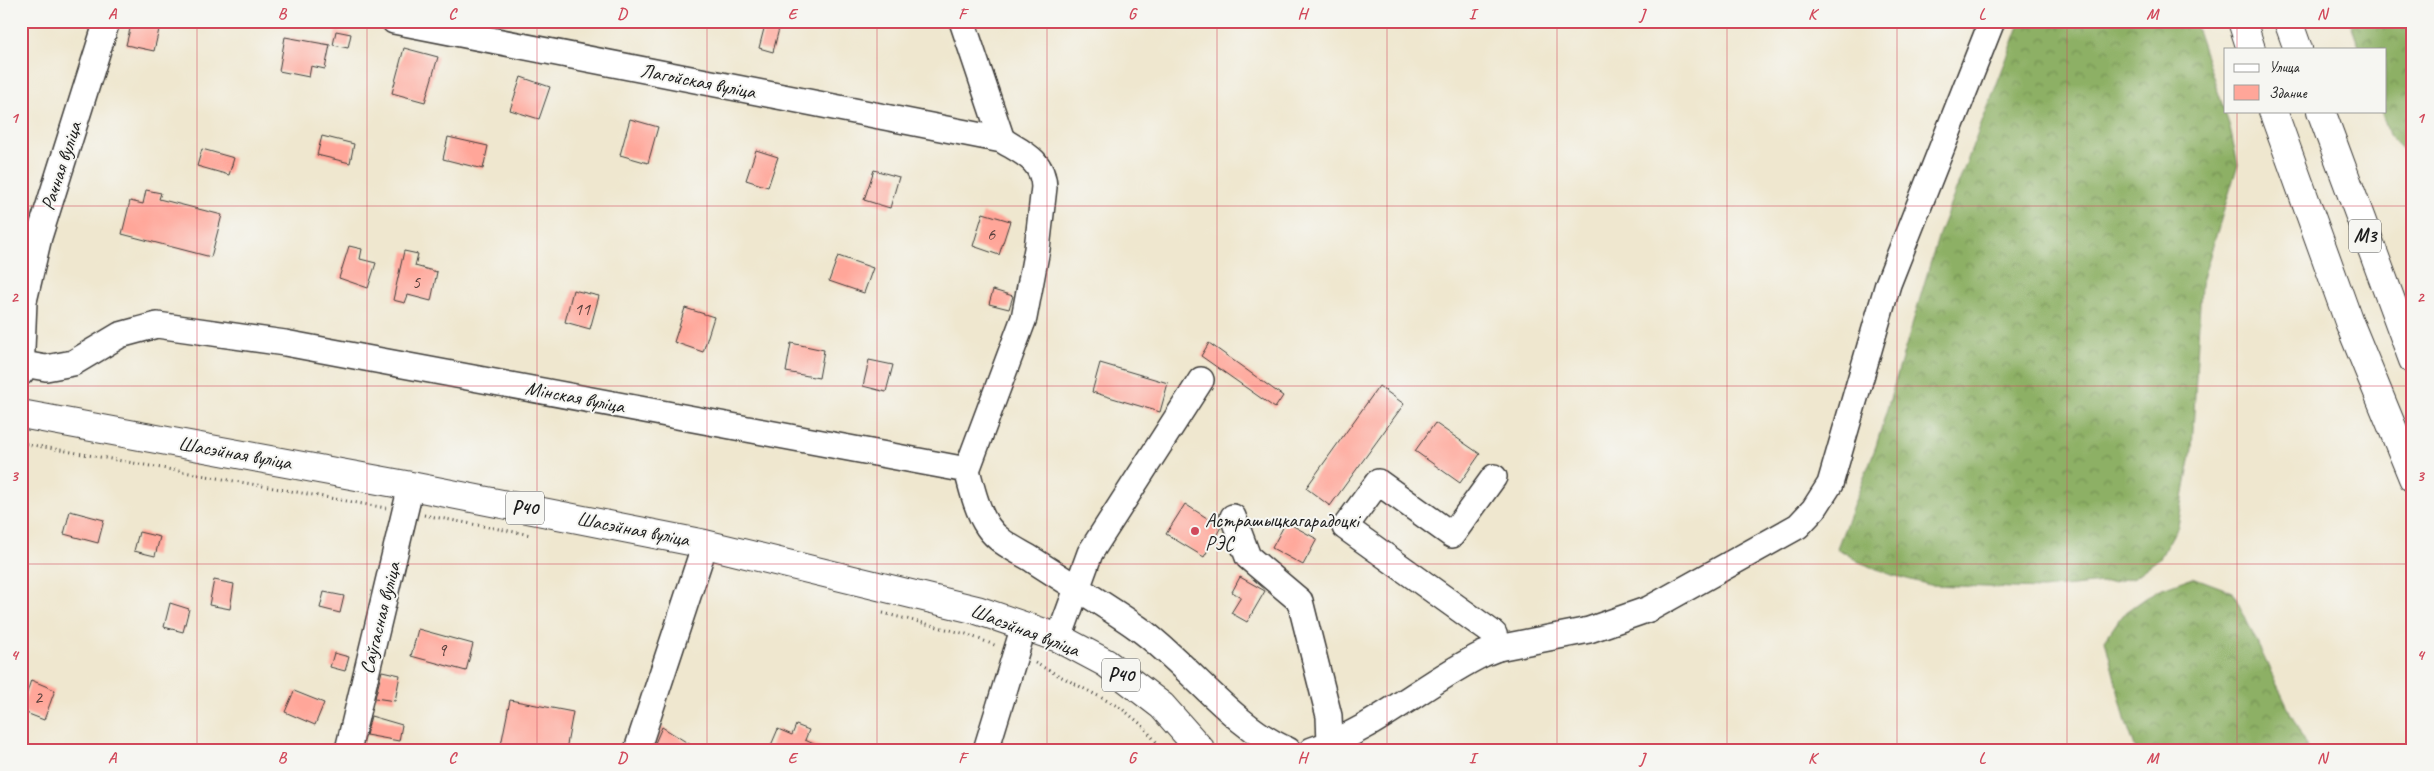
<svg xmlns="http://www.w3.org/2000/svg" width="2434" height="771" viewBox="0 0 2434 771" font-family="Caveat,sans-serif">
<defs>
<pattern id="forest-crowns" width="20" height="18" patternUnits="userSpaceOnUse" patternTransform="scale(1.25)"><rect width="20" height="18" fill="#8db065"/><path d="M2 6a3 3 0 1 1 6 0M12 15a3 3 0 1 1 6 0" fill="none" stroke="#728e52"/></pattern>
</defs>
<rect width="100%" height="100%" fill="#f6f6f2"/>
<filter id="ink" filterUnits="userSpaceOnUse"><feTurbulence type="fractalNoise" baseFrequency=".02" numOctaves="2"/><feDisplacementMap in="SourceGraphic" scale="10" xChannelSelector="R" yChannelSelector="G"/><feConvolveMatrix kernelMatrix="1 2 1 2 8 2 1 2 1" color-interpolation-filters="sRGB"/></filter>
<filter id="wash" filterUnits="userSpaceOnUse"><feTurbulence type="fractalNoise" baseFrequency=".0096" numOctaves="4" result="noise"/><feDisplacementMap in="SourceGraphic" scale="20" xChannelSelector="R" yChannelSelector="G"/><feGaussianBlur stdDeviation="1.12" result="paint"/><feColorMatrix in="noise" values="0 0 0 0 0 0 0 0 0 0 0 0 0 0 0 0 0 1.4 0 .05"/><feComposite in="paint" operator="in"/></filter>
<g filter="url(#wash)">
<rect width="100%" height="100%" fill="#efe7cf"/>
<g fill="url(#forest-crowns)" stroke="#546640">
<polygon points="2021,21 2194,21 2229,124 2238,164 2201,285 2192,449 2178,526 2160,558 2134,577 2113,582 2042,589 1930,585 1892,575 1859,562 1837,548 1876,446 1939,234"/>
<polygon points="2350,21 2413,21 2413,161 2389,135 2381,111 2385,111 2385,49 2360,49"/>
<polygon points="2193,577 2233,592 2308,750 2136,750 2125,719 2105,640 2122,615 2157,590"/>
</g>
<g id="blocks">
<g fill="#ffa699">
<polygon points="132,21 161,21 154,51 126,45"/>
<polygon points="766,21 781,21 773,52 759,48"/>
<polygon points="336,31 351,34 348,48 333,45"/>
<polygon points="285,37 330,45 325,69 311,66 309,77 279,71"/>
<polygon points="404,48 438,57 425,102 392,93"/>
<polygon points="521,77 550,87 539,119 510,110"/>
<polygon points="630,119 658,127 648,163 620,155"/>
<polygon points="322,136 354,144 350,163 317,155"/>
<polygon points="448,137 488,146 483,169 443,159"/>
<polygon points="202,149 234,158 229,175 197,166"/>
<polygon points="756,150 778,157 768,187 746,180"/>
<polygon points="874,170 899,177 890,208 864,200"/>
<polygon points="146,190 161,193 159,199 222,215 211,257 122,234 130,201 143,204"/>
<polygon points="983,213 1010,221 999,255 973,246"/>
<polygon points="349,246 362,249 360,259 376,263 368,288 339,278"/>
<polygon points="404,251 418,254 415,266 437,272 431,301 408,295 405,303 393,300"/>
<polygon points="838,256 873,268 864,293 829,281"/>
<polygon points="573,290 599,296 590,329 565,322"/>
<polygon points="993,290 1013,296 1009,309 989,304"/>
<polygon points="685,308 714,317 703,352 674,342"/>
<polygon points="791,343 824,350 819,378 786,372"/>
<polygon points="1209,343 1283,396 1275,408 1201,356"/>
<polygon points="869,360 893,365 886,392 863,386"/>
<polygon points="1100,363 1168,383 1160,412 1092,392"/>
<polygon points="1379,386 1404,404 1330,506 1306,488"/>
<polygon points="1435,423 1480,454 1460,483 1415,451"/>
<polygon points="1185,504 1221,527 1204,557 1166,534"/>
<polygon points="70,511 104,520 98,543 64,534"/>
<polygon points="1286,522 1317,539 1303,565 1272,548"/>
<polygon points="139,532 160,537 155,556 134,551"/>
<polygon points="1240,577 1265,591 1247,622 1231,613 1241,597 1232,592"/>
<polygon points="214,580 234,584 230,609 209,605"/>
<polygon points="324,592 344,596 340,613 320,608"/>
<polygon points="170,603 189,609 183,632 164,627"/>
<polygon points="418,629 473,644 466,671 411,656"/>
<polygon points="334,653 349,657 345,671 330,667"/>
<polygon points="382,671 400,675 395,701 375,698"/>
<polygon points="31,680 55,690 44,720 21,711"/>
<polygon points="294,691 324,703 315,725 285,712"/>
<polygon points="510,700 573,712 566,750 500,750"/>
<polygon points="371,716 402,725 399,741 366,735"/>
<polygon points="796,725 809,730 805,740 827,750 769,750 778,729 792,735"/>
<polygon points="662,727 699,750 652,750"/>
</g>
</g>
</g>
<g filter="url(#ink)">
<use href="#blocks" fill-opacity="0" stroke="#3c3a37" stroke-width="1"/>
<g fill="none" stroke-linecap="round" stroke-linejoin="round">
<g stroke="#3c3a37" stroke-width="28">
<g id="minor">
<path d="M394,21L1002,140C1023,153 1043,160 1044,187L1037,249L1024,318L967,470"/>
<polyline points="962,21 1002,140"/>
<polyline points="23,364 46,368 73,363 120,335 157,325 285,343 967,470"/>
<polyline points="21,373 24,301 39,237 107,21"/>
<path d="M967,470C972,489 977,511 988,527C999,543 1017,550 1033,560C1068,583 1104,604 1138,628C1186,662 1235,729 1288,750"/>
<polyline points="1494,477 1452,535 1378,482 1345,527 1494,634 1498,648"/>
<polyline points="1233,517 1248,557 1300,601 1329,716 1330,743"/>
<polyline points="1059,638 1090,553 1201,380"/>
<polyline points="348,750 411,486"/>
<polyline points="637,750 705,544"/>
<polyline points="986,750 1024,626"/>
<path d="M1312,750C1375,730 1424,683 1483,654L1498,648L1589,630L1649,609L1798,526L1814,509L1830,484L1888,284L1992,21"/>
</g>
</g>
<g stroke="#3c3a37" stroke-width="30">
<polyline id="major" points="21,414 411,486 705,544 977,610 1059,638 1106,663 1162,706 1201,750"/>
</g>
<g stroke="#3c3a37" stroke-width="30">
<g id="highway">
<polyline points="2242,21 2251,49"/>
<polyline points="2288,21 2298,49"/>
<polyline points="2273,111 2349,322 2413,478"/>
<polyline points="2321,111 2413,360"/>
</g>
</g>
<g stroke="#3c3a37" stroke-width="3" stroke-dasharray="1 4" stroke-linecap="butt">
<polyline points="21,443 386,508"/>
<polyline points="424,515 531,535"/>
<polyline points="883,613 966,634 997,646"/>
<polyline points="1035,663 1121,708 1142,725 1163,750"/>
</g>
<use href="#minor" stroke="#fff" stroke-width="25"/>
<use href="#major" stroke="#fff" stroke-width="28"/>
<use href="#highway" stroke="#fff" stroke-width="28"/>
</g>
</g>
<path fill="none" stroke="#d1495b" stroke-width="1" stroke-opacity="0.55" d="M197,21V750M367,21V750M537,21V750M707,21V750M877,21V750M1047,21V750M1217,21V750M1387,21V750M1557,21V750M1727,21V750M1897,21V750M2067,21V750M2237,21V49M2237,111V750M21,206H2413M21,386H2413M21,564H2413"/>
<circle fill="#d1495b" stroke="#f6f6f2" stroke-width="2" cx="1195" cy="531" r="5"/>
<g text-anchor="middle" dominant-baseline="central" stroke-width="4" stroke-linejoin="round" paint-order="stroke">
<g font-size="18" fill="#553e3b">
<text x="991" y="234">6</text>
<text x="416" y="282">5</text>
<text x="582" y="309">11</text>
<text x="442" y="650">9</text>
<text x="38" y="697">2</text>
</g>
<g fill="#f6f6f2" stroke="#5d5d5c" stroke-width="1">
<rect x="2349" y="219.5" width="32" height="33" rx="4"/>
<rect x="506" y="491.5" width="38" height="33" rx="4"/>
<rect x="1102" y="658.5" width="38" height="33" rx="4"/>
</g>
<g font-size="19" font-weight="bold" fill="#1c1c1c">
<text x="2365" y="236">М3</text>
<text x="525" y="508">Р40</text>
<text x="1121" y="675">Р40</text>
</g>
<g font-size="20" fill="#1c1c1c" stroke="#f6f6f2">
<text transform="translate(698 81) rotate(11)">Лагойская вуліца</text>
<text transform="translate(61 166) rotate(-72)">Рачная вуліца</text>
<text transform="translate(575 397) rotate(11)">Мінская вуліца</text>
<text transform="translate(235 453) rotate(10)">Шасэйная вуліца</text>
<text transform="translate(633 529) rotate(11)">Шасэйная вуліца</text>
<text transform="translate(380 618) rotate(-76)">Саўгасная вуліца</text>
<text transform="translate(1025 630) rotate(21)">Шасэйная вуліца</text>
</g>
<g font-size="20" fill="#1c1c1c" stroke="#f6f6f2" text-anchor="start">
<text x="1205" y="520">Астрашыцкагарадоцкі<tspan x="1205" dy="23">РЭС</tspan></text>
</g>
</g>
<rect width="2434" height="771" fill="none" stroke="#f6f6f2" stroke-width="55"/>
<rect x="2224" y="48" width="162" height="65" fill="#f6f6f2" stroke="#9f9f9c"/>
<rect x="2234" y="64" width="25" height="8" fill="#ffffff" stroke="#9f9f9c"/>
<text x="2269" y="72" font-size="15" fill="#1c1c1c">Улица</text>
<rect x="2234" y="85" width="25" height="15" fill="#ffa699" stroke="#9f9f9c"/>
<text x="2269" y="98" font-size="15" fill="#1c1c1c">Здание</text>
<rect x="28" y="28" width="2378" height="716" fill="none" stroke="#d1495b" stroke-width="2"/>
<g font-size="16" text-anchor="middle" font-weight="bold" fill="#d1495b">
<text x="112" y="19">A</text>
<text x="282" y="19">B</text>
<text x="452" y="19">C</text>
<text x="622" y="19">D</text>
<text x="792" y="19">E</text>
<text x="962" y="19">F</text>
<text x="1132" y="19">G</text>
<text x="1302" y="19">H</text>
<text x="1472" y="19">I</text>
<text x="1642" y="19">J</text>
<text x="1812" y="19">K</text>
<text x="1982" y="19">L</text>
<text x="2152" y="19">M</text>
<text x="2322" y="19">N</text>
<text x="14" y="123">1</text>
<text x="2420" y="123">1</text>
<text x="14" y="302">2</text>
<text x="2420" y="302">2</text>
<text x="14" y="481">3</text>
<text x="2420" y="481">3</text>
<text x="14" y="660">4</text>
<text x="2420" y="660">4</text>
<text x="112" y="763">A</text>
<text x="282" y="763">B</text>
<text x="452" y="763">C</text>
<text x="622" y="763">D</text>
<text x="792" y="763">E</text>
<text x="962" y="763">F</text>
<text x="1132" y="763">G</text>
<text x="1302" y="763">H</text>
<text x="1472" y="763">I</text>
<text x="1642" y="763">J</text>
<text x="1812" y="763">K</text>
<text x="1982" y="763">L</text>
<text x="2152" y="763">M</text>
<text x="2322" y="763">N</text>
</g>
</svg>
